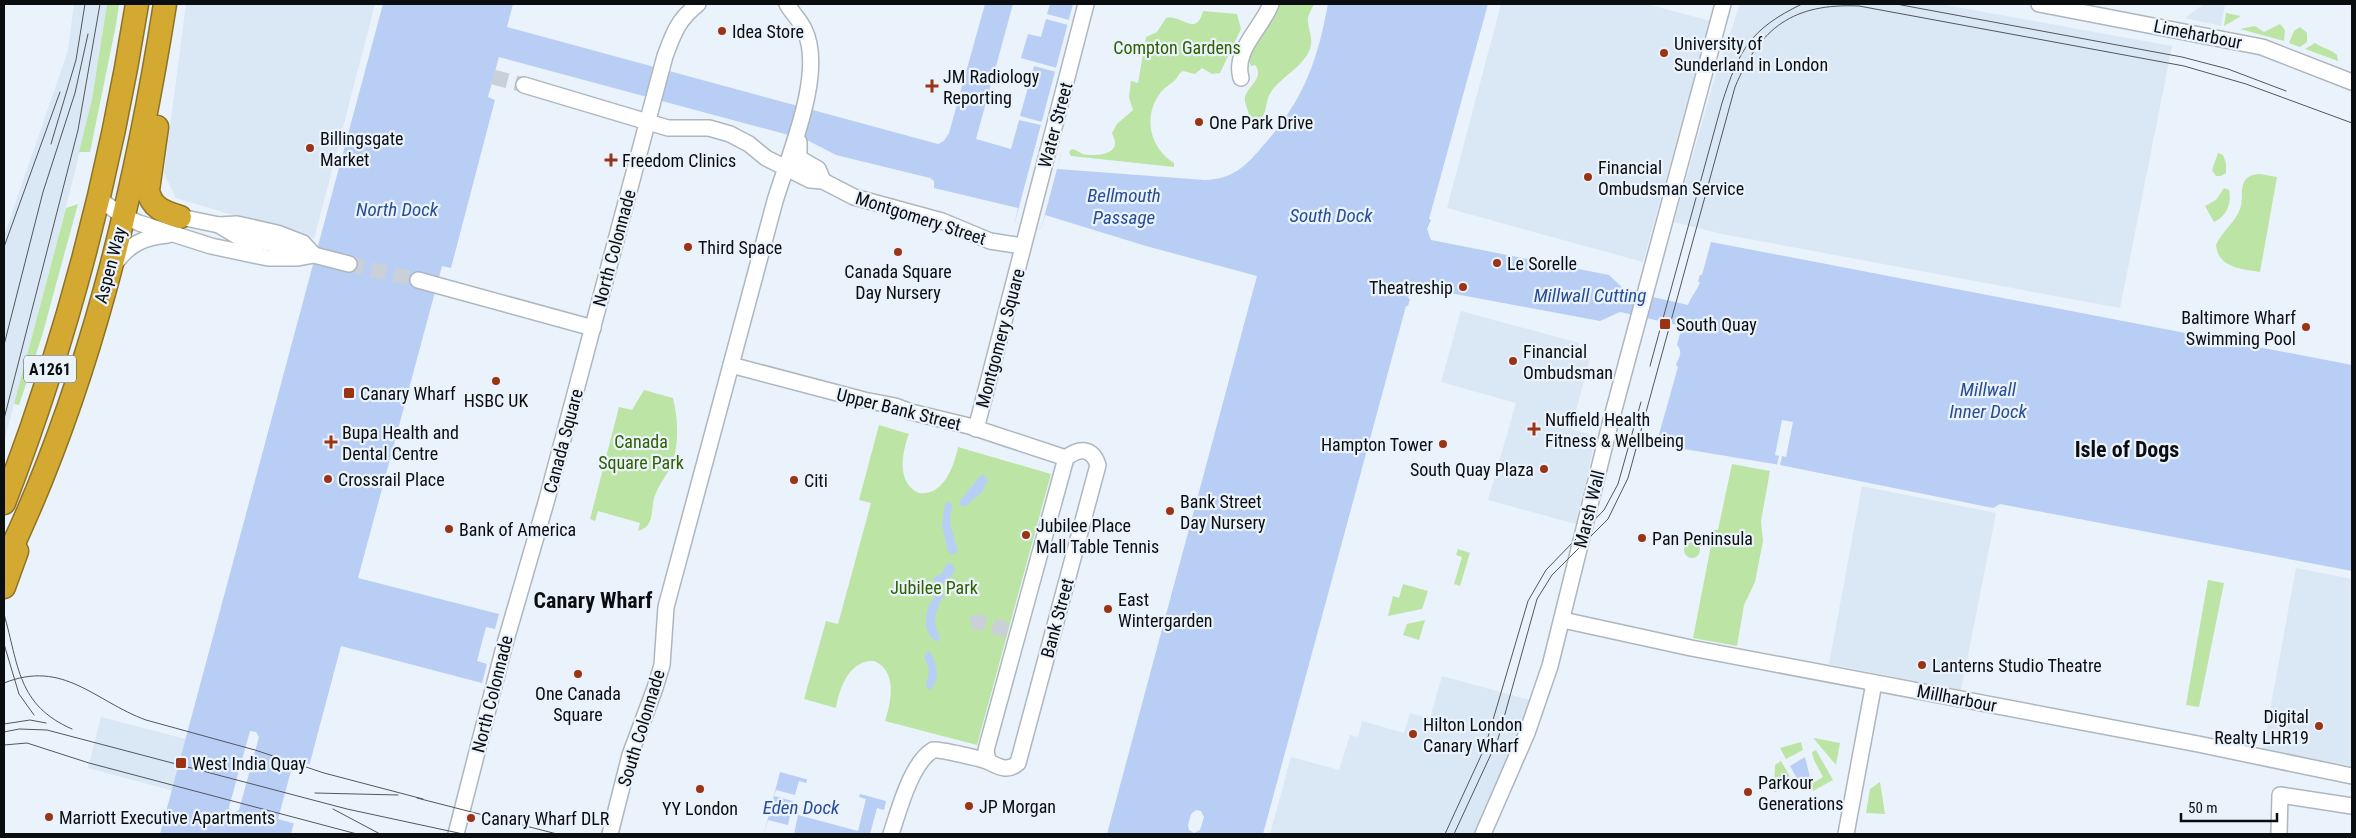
<svg xmlns="http://www.w3.org/2000/svg" width="2356" height="838" viewBox="0 0 2356 838" font-family="'Roboto Condensed',sans-serif">
<rect width="100%" height="100%" fill="#eaf2fb"/>
<g fill="#dae7f5">
<polygon points="74,4 107,4 92,99 73,180 4,442 4,236 68,51"/>
<polygon points="186,4 375,4 314,239 176,198 164,173"/>
<polygon points="1501,4 1647,4 1710,21 1643,262 1447,208"/>
<polygon points="1740,4 1940,4 2172,46 2120,308 1722,234 1674,222 1713,84"/>
<polygon points="2204,4 2225,4 2221,26 2185,18"/>
<polygon points="1461,311 1579,343 1576,355 1590,359 1571,429 1596,436 1576,524 1488,500 1516,403 1441,382"/>
<polygon points="1862,486 1996,513 1961,690 1829,664"/>
<polygon points="2296,568 2352,579 2352,766 2263,749"/>
<polygon points="1442,676 1530,700 1522,726 1476,834 1270,834 1291,757 1339,770 1350,735 1358,737 1362,721 1404,733 1410,713 1430,719"/>
<polygon points="101,717 189,740 278,819 88,768"/>
</g>
<g fill="#bce5a5">
<polygon points="107,4 119,4 116,25 90,152 79,152 92,99"/>
<path d="M1276,4H1314C1312,8 1309,13 1308,18C1307,28 1314,37 1310,49C1302,68 1282,76 1271,92C1265,100 1268,112 1260,120L1250,117C1248,110 1244,103 1245,97C1248,85 1265,78 1255,65L1251,66L1248,57Z"/>
<path d="M1203,11L1237,14L1241,29L1220,73L1212,74L1202,68L1195,74L1183,71C1178,74 1179,75 1176,79C1171,84 1165,87 1161,92C1142,116 1150,148 1174,163V167L1071,156L1069,152L1072,149C1077,150 1078,152 1083,154C1091,156 1114,156 1115,144C1116,141 1113,137 1112,133L1117,124L1133,110L1129,97L1131,81L1138,83L1146,37L1157,32L1166,18C1182,14 1196,38 1203,11Z"/>
<polygon points="2226,13 2241,16 2224,26"/>
<polygon points="2280,24 2285,30 2284,41 2240,29 2255,26 2264,32"/>
<polygon points="2300,27 2307,33 2307,42 2300,47 2289,43 2294,31"/>
<path d="M2315,43C2323,48 2330,49 2337,55L2338,61L2305,49Z"/>
<polygon points="2218,153 2223,155 2226,163 2226,173 2221,176 2216,176 2212,170"/>
<path d="M2260,174L2277,177L2260,272C2242,269 2218,268 2216,245C2222,231 2235,223 2240,209C2244,200 2239,187 2246,179C2250,175 2255,174 2260,174Z"/>
<path d="M2224,188L2229,190C2232,203 2227,216 2214,222L2205,206L2216,200Z"/>
<polygon points="78,204 42,336 19,405 14,404 66,208"/>
<path d="M644,390L673,398C678,419 679,441 673,462C669,473 660,482 656,493C649,507 657,526 638,531L640,523L598,511L595,521L590,519L619,407L632,410Z"/>
<path d="M879,425L909,434C902,452 896,483 919,493C944,496 954,466 958,447L1051,474L977,745L885,721C891,702 898,671 874,661C850,659 839,688 836,708L804,699L826,621L838,624L871,503L859,500Z"/>
<polygon points="1732,464 1770,471 1761,521 1763,541 1755,582 1744,605 1737,646 1693,638 1714,530 1718,530"/>
<circle cx="1692" cy="550" r="8"/>
<polygon points="1458,549 1470,553 1460,586 1454,584 1462,557 1456,555"/>
<polygon points="2208,580 2224,583 2199,707 2186,705"/>
<polygon points="1403,584 1428,591 1422,609 1388,616 1393,596 1399,598"/>
<polygon points="1425,620 1419,640 1403,635 1407,624"/>
<polygon points="1814,738 1840,743 1836,765 1814,739"/>
<polygon points="1801,742 1803,750 1786,759 1780,748"/>
<polygon points="1816,750 1833,780 1813,791 1811,784 1823,777 1814,760 1812,752"/>
<polygon points="1781,761 1796,787 1774,792 1775,765"/>
<polygon points="1880,782 1885,814 1866,813 1870,789"/>
</g>
<g fill="#b9cef4">
<path d="M383,4H513L507,27L938,144L944,141L949,133L985,4H1073L1035,147L1061,154L1057,169L1205,180C1232,179 1245,167 1262,147C1303,101 1317,63 1328,4H1488L1429,219L1431,220L1427,229L1431,240L1609,275L1626,291L1688,305C1691,296 1697,291 1700,282H1698L1700,275H1702L1711,242L2352,365V571L2000,504L1993,508L1780,465L1660,445L1658,438L1678,367L1676,365C1678,358 1684,353 1677,345L1682,326L1620,312L1600,321L1418,287L1413,289L1408,298L1410,299L1408,306H1406L1263,834H1107L1257,276L1146,246L1045,215L1041,229L1015,222L1018,208L934,188V181L930,178L836,155L807,140L499,57L488,97L495,100L451,268L442,266L358,578L499,614L495,629L486,627L477,661L487,664L482,683L341,646L291,834H160Z"/>
<polygon points="984,475 988,480 982,492 966,506 961,506 959,502 979,477"/>
<polygon points="948,501 952,504 950,523 958,551 954,555 948,552 942,525 945,504"/>
<path d="M947,563L952,564L955,569C951,579 945,586 934,583L933,578L942,573Z"/>
<path d="M939,592L944,595C936,610 931,621 940,637L937,642C919,631 925,604 939,592Z"/>
<path d="M928,651L931,653C937,665 941,680 930,690L926,687L929,670L924,656Z"/>
<polygon points="1805,757 1810,777 1799,782 1790,766"/>
<polygon points="780,772 886,801 884,810 877,808 870,834 764,834"/>
</g>
<g fill="#eaf2fb">
<polygon points="1013,4 1050,4 1047,14 1069,20 1068,25 1046,19 1041,37 1028,34 1021,58 1057,68 1056,72 1034,66 1020,116 1042,122 1041,125 1019,120 1011,149 976,139"/>
<polygon points="1035,147 1061,154 1041,229 1015,222"/>
<polygon points="1782,420 1793,422 1786,457 1782,456 1780,465 1777,465 1779,456 1775,455"/>
<polygon points="250,731 256,732 259,737 239,810 234,813 230,812 229,807"/>
<polygon points="294,760 312,765 296,824 278,819"/>
<polygon points="808,777 861,791 859,797 866,799 858,831 798,815 794,834 764,834 768,820 788,825 793,801 774,796 776,790 795,795 799,781 806,783"/>
<polygon points="1196,810 1201,811 1204,817 1200,830 1194,833 1189,830 1188,825 1191,814"/>
</g>
<g fill="none" stroke-linecap="round" stroke-linejoin="round">
<g stroke="#c9d0d8" stroke-width="15" stroke-dasharray="15 8" stroke-linecap="butt">
<polyline points="493,77 524,85"/>
<polyline points="349,264 418,280"/>
<polyline points="971,624 978,622 1019,633"/>
</g>
<g stroke="#aeb6be" stroke-width="18">
<g id="minor">
<polyline points="2039,4 2262,47 2352,82"/>
<path d="M1241,78C1233,50 1262,28 1271,4"/>
<polyline points="524,85 668,128 709,128 730,134 749,144 766,158 810,180 823,181 854,197 942,221 990,241 1022,246"/>
<polyline points="797,140 799,142 799,158 818,169 823,181"/>
<polyline points="99,199 123,216 139,223 211,246 268,258 298,258 314,255 349,264"/>
<polyline points="180,217 219,225 237,224 277,233 303,243 314,255"/>
<polyline points="219,225 242,239 297,247"/>
<path d="M114,265C128,245 143,237 168,235"/>
<polyline points="418,280 593,328"/>
<polyline points="731,365 864,400 895,406 911,412 969,426 1066,458"/>
<polyline points="976,429 1086,4"/>
<polyline points="1563,620 1691,648 2198,744 2352,776"/>
<path d="M456,834L504,647L547,499L665,56C674,32 678,20 698,4"/>
<path d="M610,834L630,755L655,688L662,665L666,607L775,201C788,157 826,72 804,29C800,20 792,13 787,4"/>
<path d="M891,834C899,810 911,763 933,750C939,749 983,759 989,762C999,767 1008,772 1018,763L1098,465C1092,447 1079,448 1066,458L986,750L988,761"/>
<polyline points="1483,834 1527,733 1550,666 1609,428 1723,4"/>
<polyline points="1846,834 1874,683"/>
<polyline points="2279,834 2280,795 2352,806"/>
</g>
</g>
<g stroke="#8d7326" stroke-width="25">
<g id="highway">
<path d="M157,127L148,190C151,208 164,212 180,217"/>
<path d="M4,503C66,342 110,174 137,4"/>
<path d="M4,564C88,391 135,194 165,4"/>
<polyline points="4,587 17,551"/>
</g>
</g>
<use href="#minor" stroke="#fff" stroke-width="15"/>
<use href="#highway" stroke="#d3a932" stroke-width="22"/>
<g stroke="#52575b" stroke-width="1">
<polyline points="1896,4 2182,57 2228,69 2286,91"/>
<polyline points="51,144 76,60 85,4"/>
<polyline points="4,247 60,92"/>
<polyline points="4,345 43,192 75,93 88,34"/>
<path d="M1650,366L1722,103C1739,50 1750,29 1802,4"/>
<polyline points="4,419 78,130 100,4"/>
<path d="M4,614C19,666 17,705 72,729"/>
<polyline points="4,644 19,694 34,715"/>
<path d="M4,683C64,659 94,701 146,720L255,750L324,773L423,799"/>
<polyline points="4,724 30,720 46,723"/>
<polyline points="4,732 19,729 47,730 347,809 463,834"/>
<polyline points="4,745 27,743 89,763 357,834"/>
<polyline points="315,793 398,795"/>
<polyline points="417,798 557,834"/>
<polyline points="333,809 380,834"/>
<polyline points="1445,834 1485,747 1528,601 1546,570 1604,510 1618,484 1641,402"/>
<path d="M1454,834L1498,739L1537,599L1552,575L1608,519L1628,478L1735,87C1760,27 1794,3 1859,6L2184,66L2246,84L2352,123"/>
</g>
</g>
<g fill="#9b3414" stroke="#eaf2fb" stroke-width="2">
<circle cx="722" cy="31" r="5"/>
<circle cx="1664" cy="53" r="5"/>
<path d="M929.5 78.5h5v5h5v5h-5v5h-5v-5h-5v-5h5z"/>
<circle cx="1199" cy="122" r="5"/>
<circle cx="310" cy="148" r="5"/>
<path d="M608.5 152.5h5v5h5v5h-5v5h-5v-5h-5v-5h5z"/>
<circle cx="1588" cy="177" r="5"/>
<circle cx="688" cy="247" r="5"/>
<circle cx="898" cy="252" r="5"/>
<circle cx="1497" cy="263" r="5"/>
<circle cx="1463" cy="287" r="5"/>
<rect x="1659" y="318" width="12" height="12" rx="2.5"/>
<circle cx="2306" cy="327" r="5"/>
<circle cx="1513" cy="361" r="5"/>
<circle cx="496" cy="381" r="5"/>
<rect x="343" y="387" width="12" height="12" rx="2.5"/>
<path d="M1531.5 421.5h5v5h5v5h-5v5h-5v-5h-5v-5h5z"/>
<path d="M328.5 434.5h5v5h5v5h-5v5h-5v-5h-5v-5h5z"/>
<circle cx="1443" cy="444" r="5"/>
<circle cx="1544" cy="469" r="5"/>
<circle cx="328" cy="479" r="5"/>
<circle cx="794" cy="480" r="5"/>
<circle cx="1170" cy="511" r="5"/>
<circle cx="449" cy="529" r="5"/>
<circle cx="1026" cy="535" r="5"/>
<circle cx="1642" cy="538" r="5"/>
<circle cx="1108" cy="609" r="5"/>
<circle cx="1922" cy="665" r="5"/>
<circle cx="578" cy="674" r="5"/>
<circle cx="2319" cy="726" r="5"/>
<circle cx="1413" cy="734" r="5"/>
<rect x="175" y="757" width="12" height="12" rx="2.5"/>
<circle cx="700" cy="789" r="5"/>
<circle cx="1748" cy="792" r="5"/>
<circle cx="969" cy="806" r="5"/>
<circle cx="49" cy="817" r="5"/>
<circle cx="471" cy="818" r="5"/>
</g>
<g text-anchor="middle" dominant-baseline="central" stroke-width="4.5" stroke-linejoin="round" paint-order="stroke">
<rect fill="#eaf2fb" stroke="#4e5256" stroke-width="1" x="24" y="355.5" width="52" height="27" rx="4"/>
<g font-size="16" font-weight="bold" fill="#0b0e10">
<text x="50" y="369">A1261</text>
</g>
<g font-size="18" fill="#0b0e10" stroke="#eaf2fb" text-anchor="start">
<text x="732" y="31">Idea Store</text>
<text x="1674" y="43">University of<tspan x="1674" dy="21">Sunderland in London</tspan></text>
<text x="943" y="76">JM Radiology<tspan x="943" dy="21">Reporting</tspan></text>
<text x="1209" y="122">One Park Drive</text>
<text x="320" y="138">Billingsgate<tspan x="320" dy="21">Market</tspan></text>
<text x="622" y="160">Freedom Clinics</text>
<text x="1598" y="167">Financial<tspan x="1598" dy="21">Ombudsman Service</tspan></text>
<text x="698" y="247">Third Space</text>
<text x="1507" y="263">Le Sorelle</text>
<text x="898" y="271" text-anchor="middle">Canada Square<tspan x="898" dy="21">Day Nursery</tspan></text>
<text x="1453" y="287" text-anchor="end">Theatreship</text>
<text x="2296" y="317" text-anchor="end">Baltimore Wharf<tspan x="2296" dy="21">Swimming Pool</tspan></text>
<text x="1676" y="324">South Quay</text>
<text x="1523" y="351">Financial<tspan x="1523" dy="21">Ombudsman</tspan></text>
<text x="360" y="393">Canary Wharf</text>
<text x="496" y="400" text-anchor="middle">HSBC UK</text>
<text x="1545" y="419">Nuffield Health<tspan x="1545" dy="21">Fitness &amp; Wellbeing</tspan></text>
<text x="342" y="432">Bupa Health and<tspan x="342" dy="21">Dental Centre</tspan></text>
<text x="1433" y="444" text-anchor="end">Hampton Tower</text>
<text x="1534" y="469" text-anchor="end">South Quay Plaza</text>
<text x="338" y="479">Crossrail Place</text>
<text x="804" y="480">Citi</text>
<text x="1180" y="501">Bank Street<tspan x="1180" dy="21">Day Nursery</tspan></text>
<text x="1036" y="525">Jubilee Place<tspan x="1036" dy="21">Mall Table Tennis</tspan></text>
<text x="459" y="529">Bank of America</text>
<text x="1652" y="538">Pan Peninsula</text>
<text x="1118" y="599">East<tspan x="1118" dy="21">Wintergarden</tspan></text>
<text x="1932" y="665">Lanterns Studio Theatre</text>
<text x="578" y="693" text-anchor="middle">One Canada<tspan x="578" dy="21">Square</tspan></text>
<text x="2309" y="716" text-anchor="end">Digital<tspan x="2309" dy="21">Realty LHR19</tspan></text>
<text x="1423" y="724">Hilton London<tspan x="1423" dy="21">Canary Wharf</tspan></text>
<text x="192" y="763">West India Quay</text>
<text x="1758" y="782">Parkour<tspan x="1758" dy="21">Generations</tspan></text>
<text x="979" y="806">JP Morgan</text>
<text x="700" y="808" text-anchor="middle">YY London</text>
<text x="59" y="817">Marriott Executive Apartments</text>
<text x="481" y="818">Canary Wharf DLR</text>
</g>
<g font-size="18" fill="#0b0e10" stroke="#eaf2fb">
<text transform="translate(2198 34) rotate(11)">Limeharbour</text>
<text transform="translate(1055 125) rotate(-75)">Water Street</text>
<text transform="translate(921 218) rotate(18)">Montgomery Street</text>
<text transform="translate(614 248) rotate(-75)">North Colonnade</text>
<text transform="translate(110 265) rotate(-75)">Aspen Way</text>
<text transform="translate(1000 338) rotate(-75)">Montgomery Square</text>
<text transform="translate(899 409) rotate(14)">Upper Bank Street</text>
<text transform="translate(563 441) rotate(-75)">Canada Square</text>
<text transform="translate(1589 509) rotate(-76)">Marsh Wall</text>
<text transform="translate(1057 618) rotate(-75)">Bank Street</text>
<text transform="translate(492 694) rotate(-76)">North Colonnade</text>
<text transform="translate(1957 698) rotate(11)">Millharbour</text>
<text transform="translate(641 728) rotate(-73)">South Colonnade</text>
</g>
<g font-size="18" fill="#316001" stroke="#eaf2fb">
<text x="1177" y="47">Compton Gardens</text>
<text x="641" y="441">Canada<tspan x="641" dy="21">Square Park</tspan></text>
<text x="934" y="587">Jubilee Park</text>
</g>
<g font-size="19" font-style="italic" fill="#284d95" stroke="#eaf2fb">
<text x="1124" y="195">Bellmouth<tspan x="1124" dy="22">Passage</tspan></text>
<text x="397" y="209">North Dock</text>
<text x="1331" y="215">South Dock</text>
<text x="1590" y="295">Millwall Cutting</text>
<text x="1988" y="389">Millwall<tspan x="1988" dy="22">Inner Dock</tspan></text>
<text x="801" y="807">Eden Dock</text>
</g>
<g font-size="22" font-weight="bold" fill="#0b0e10" stroke="#eaf2fb">
<text x="2127" y="449">Isle of Dogs</text>
<text x="593" y="600">Canary Wharf</text>
</g>
</g>
<rect width="2356" height="838" fill="none" stroke="#0b0e10" stroke-width="10"/>
<path d="M2181 813v8h96v-8" fill="none" stroke="#0b0e10" stroke-width="2.5"/>
<text x="2188" y="813" font-size="15" fill="#0b0e10" stroke="#eaf2fb" stroke-width="4" paint-order="stroke">50 m</text>
</svg>
